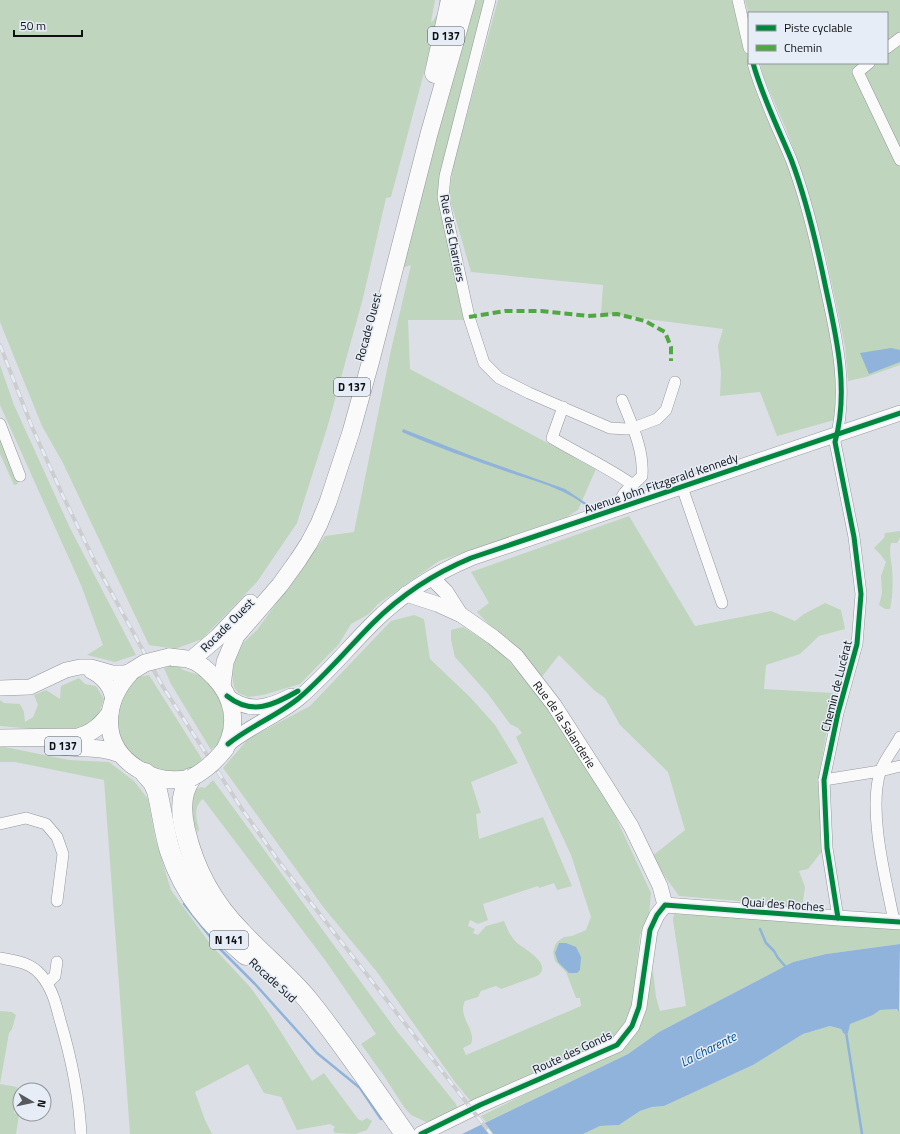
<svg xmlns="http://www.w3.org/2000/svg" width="900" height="1134" viewBox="0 0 900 1134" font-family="'Titillium Web',sans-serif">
<rect width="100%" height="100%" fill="#dce0e6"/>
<g fill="#bfd5be">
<polygon points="0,0 435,0 431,22 433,21 439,11 439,0 444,0 438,20 391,197 386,198 363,298 328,425 297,523 257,582 202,639 175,649 149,645 63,463 42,426 0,322"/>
<polygon points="475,0 485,0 439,180 444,211 467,320 408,320 410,369 596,469 578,510 567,517 439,561 378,604 369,614 351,624 339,644 300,684 263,695 248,697 238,693 234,687 232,675 235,660 243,643 257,630 325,536 354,532 391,350 411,265 402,268 450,72 470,19"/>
<polygon points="498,0 735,0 741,29 749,57 749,63 797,185 834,338 838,419 777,436 760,392 720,396 721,372 718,346 723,329 601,313 603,285 471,272 449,196 453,166"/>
<polygon points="745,0 900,0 900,365 866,377 848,381 845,347 839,317 826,257 810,199 789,136 763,76 760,63 887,63 887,13 749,13 749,16"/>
<polygon points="0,365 14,405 70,528 136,655 115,662 87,655 103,645 81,585 0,405"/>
<polygon points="0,433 18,484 14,485 0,454"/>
<polygon points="629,516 695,626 771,611 795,621 804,614 825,603 841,610 845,629 819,636 800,654 766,665 764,689 833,693 818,783 823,850 808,869 799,871 805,887 802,909 751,902 679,896 651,857 685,830 668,772 620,725 605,698 595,691 559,655 541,678 477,612 489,603 471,572"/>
<path d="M900,531V538L897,543H891C889,552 891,559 892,568C893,581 893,596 890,609H885L879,605L882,593L881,576L886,562L880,554L874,548L884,538L885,533Z"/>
<path d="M414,615L424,619L430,659L470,697L495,725L518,763L471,782L481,813L476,814L479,839L543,817L572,886L557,890L554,883L539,888L538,886L483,904L488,920L478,924L470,920L468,926L475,929L473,933L478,935L486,926L504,921C507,929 511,937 517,943C525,949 554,965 537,976L501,989L496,986L481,991L478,997L465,1001C457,1017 477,1030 471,1044L463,1048L466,1055L581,1006L580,998H576L566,972L555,961L553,952L555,945L558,941L564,937L572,936L586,930L591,917L571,855L516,737L522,733L518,728L510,724L488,694L455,657L451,640V630L463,627L498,649L536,692L605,794L651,893L649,915L640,935L632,1008L617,1037L598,1048L472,1103L455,1082L377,972L324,908L223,768L248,739L310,706L391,621Z"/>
<polygon points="172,666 179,666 183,670 202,676 218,695 223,708 224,721 222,738 221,741 211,750 171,684 164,668"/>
<polygon points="149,675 202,759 191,771 168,772 142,765 125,746 119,734 117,719 123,695 138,677"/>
<polygon points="79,678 85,684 96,686 104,699 96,721 76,729 55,731 0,726 0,700 4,703 20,704 24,712 25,722 33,717 38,705 34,695 46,690 60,699 61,686"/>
<polygon points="0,746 69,760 109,762 134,781 148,799 155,838 171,890 211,945 251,988 270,1015 312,1081 324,1073 358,1119 362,1121 367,1118 372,1121 367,1130 355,1134 335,1133 333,1130 335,1127 330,1124 297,1130 281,1097 264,1093 248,1064 195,1092 205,1120 212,1134 130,1134 104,780 15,762 0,762"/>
<path d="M213,780L396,1030L456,1104L458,1110L441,1120L426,1122L411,1115L404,1107L384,1076L361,1044L376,1034L325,960L203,799C193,807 196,818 199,829L198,832C189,820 192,804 194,790L201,787L205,788Z"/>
<polygon points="674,914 900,925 900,944 826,954 793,962 659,1032 628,1054 486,1122 481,1116 607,1054 647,999 653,970 656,997 660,1011 686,1006 673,920"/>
<polygon points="897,1009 900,1011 900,1134 583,1134 600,1126 619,1125 640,1111 652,1107 664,1106 753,1065 803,1034 830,1026 841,1029 844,1034 848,1033 849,1024 873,1015 880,1010"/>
<polygon points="0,1011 12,1012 16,1015 12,1029 9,1033 0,1084 17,1087 14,1113 19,1115 16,1134 0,1134"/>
</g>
<g fill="#8fb3db">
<polygon points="891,348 900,350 900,362 869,374 860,353"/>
<path d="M403,429L472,456L565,489L592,507L590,508L588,506H586C562,487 533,481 505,471C471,459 436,447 402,432Z"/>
<polygon points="559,943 566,943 576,947 581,957 580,970 577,973 569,973 558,962 555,953"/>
<polygon points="900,944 899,1012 897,1009 880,1010 873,1015 850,1024 848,1033 844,1034 841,1029 830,1026 803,1034 753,1065 664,1106 652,1107 640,1111 619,1125 600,1126 583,1134 462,1134 628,1054 659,1032 793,962 826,954"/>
</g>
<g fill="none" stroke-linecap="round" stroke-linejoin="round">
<g stroke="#8fb3db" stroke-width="2.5">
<polyline points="184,904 220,949 255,984 317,1053 360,1088 381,1119"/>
<polyline points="760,929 766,943 774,951 778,958 785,966"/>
<polyline points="846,1032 862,1134"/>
</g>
<g stroke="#94979c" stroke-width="12">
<g id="street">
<polyline points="490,0 445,176 443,197 469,317 484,363 499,378 529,393 610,428 627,429 633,428 657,419 666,410 675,382"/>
<polyline points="738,0 749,48"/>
<polyline points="887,48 900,38"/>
<path d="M753,63C762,96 778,128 791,159C807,201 817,245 826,289C837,339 849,391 835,442L854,537L861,594L857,644L838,713L824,780L827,848L838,918"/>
<polyline points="869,63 858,72 900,160"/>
<path d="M563,407L552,438C579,454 607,467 633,485"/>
<polyline points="0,424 20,476"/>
<polyline points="682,487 722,603"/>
<path d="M620,507C619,492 633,486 642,476C644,450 632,425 622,400"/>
<polyline points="824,780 880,771 900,766"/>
<polyline points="0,824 26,818 46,824 57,837 63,854 57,901"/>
<path d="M894,921C886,880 868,813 880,772C883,762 895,747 900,737"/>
<path d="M0,958C16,961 30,962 41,975C52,988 56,1004 60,1020C71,1057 79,1095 81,1134"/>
<polyline points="47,983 55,976 57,962"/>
</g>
</g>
<g stroke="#94979c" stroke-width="16">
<g id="secondary">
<path id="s1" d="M432,578L446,592L460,614L493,637L516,656L554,705L606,786L631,826L660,886L665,905"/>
<polyline points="406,594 437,604 459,614"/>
<path d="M91,671C103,677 111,686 113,700"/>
<polyline points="0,688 30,687 66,670 80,667 91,667 112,673 124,673 132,671"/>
<path d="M227,696C248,713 268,708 291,696"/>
<path d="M228,744C250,726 277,716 299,698C326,675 348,648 373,623C401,595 435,573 471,558L900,413"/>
<polyline points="665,905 838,918 900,922"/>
<polyline points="421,1134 480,1105 617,1045 632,1026 639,1007 650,930 657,915 665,905"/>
</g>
</g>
<g stroke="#94979c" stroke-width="18">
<g id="primary">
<path d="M169,657C176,658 185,658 191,660C200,663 207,670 214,677C233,697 239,723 225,749"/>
<polyline points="191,660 218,637 250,603"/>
<path d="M132,671C103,701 99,745 138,769C155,780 172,782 191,778"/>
<polyline points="222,686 225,662 236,636 280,585 298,560 309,543 319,524 328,502 351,432 371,360 429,134 467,0"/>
<path d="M0,738L78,737C93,733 101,725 110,713"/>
<path d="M61,746C81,749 101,746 120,754"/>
</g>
</g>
<g stroke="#94979c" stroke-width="21">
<g id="highway">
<polyline points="435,73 451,0"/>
<path d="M145,773L153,782L157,791C162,811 164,832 170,851C185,896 211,925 246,955"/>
<path d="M191,778C180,793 181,813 185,830C194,869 213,904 241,932C263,956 289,976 309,1001C343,1044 374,1089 405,1134"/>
</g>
</g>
<use href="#street" stroke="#fafafb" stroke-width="11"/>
<use href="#secondary" stroke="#fafafb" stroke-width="15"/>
<use href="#primary" stroke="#fafafb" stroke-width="17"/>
<use href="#highway" stroke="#fafafb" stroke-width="20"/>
<g stroke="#cccdcf" stroke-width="4">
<polyline id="rail" points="0,345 32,427 63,496 97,566 163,687 242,809 280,863 491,1134"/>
</g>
<use href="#rail" stroke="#e6edf6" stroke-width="2.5" stroke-dasharray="8" stroke-linecap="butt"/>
<g stroke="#94979c" stroke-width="18" stroke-linecap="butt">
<g id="primary-bridge">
<polyline points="132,671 145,663 169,657"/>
<path d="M191,778C206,770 215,762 225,749"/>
</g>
</g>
<use href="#primary-bridge" stroke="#fafafb" stroke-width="17"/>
<polyline stroke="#51a842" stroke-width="4" stroke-dasharray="8 4" stroke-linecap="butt" points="469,317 505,311 541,311 588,316 617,314 645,321 665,332 671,347 671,361"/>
<g stroke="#e6edf6" stroke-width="8">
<g id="cycleway">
<path d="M753,63C762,96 778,128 791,159C807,201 817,245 826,289C837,339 849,391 835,442L854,537L861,594L857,644L838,713L824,780L827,848L838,918"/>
<path d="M227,696C252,716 274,705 298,691"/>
<path d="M228,744C250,726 277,716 299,698C326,675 348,648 373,623C401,595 435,573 471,558L900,413"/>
<polyline points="421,1134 480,1105 617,1045 632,1026 639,1007 650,930 657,915 665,905 838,918 900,922"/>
</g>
</g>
<use href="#cycleway" stroke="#00873e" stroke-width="5"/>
</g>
<g text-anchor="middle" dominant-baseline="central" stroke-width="3" stroke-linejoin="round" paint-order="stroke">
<g fill="#e6edf6" stroke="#4f5257" stroke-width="1">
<rect x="428" y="27" width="36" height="18" rx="3"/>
<rect x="334" y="378" width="36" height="18" rx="3"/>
<rect x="45" y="737" width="36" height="18" rx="3"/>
<rect x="210" y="931" width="38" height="18" rx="3"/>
</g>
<g font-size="11" font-weight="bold" fill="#0e1013">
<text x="446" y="36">D 137</text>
<text x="352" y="387">D 137</text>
<text x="63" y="746">D 137</text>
<text x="229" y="940">N 141</text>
</g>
<g font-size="12" fill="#0e1013" stroke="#e6edf6">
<text transform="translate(453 238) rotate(79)">Rue des Charriers</text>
<text transform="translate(368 327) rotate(-75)">Rocade Ouest</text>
<text transform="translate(661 483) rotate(-19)">Avenue John Fitzgerald Kennedy</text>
<text transform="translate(227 625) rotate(-45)">Rocade Ouest</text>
<text transform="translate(836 686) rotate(-76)">Chemin de Lucérat</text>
<text stroke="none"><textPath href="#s1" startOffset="200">Rue de la Salanderie</textPath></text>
<text transform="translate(783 904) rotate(4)">Quai des Roches</text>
<text transform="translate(273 980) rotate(42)">Rocade Sud</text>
<text transform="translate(572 1052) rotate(-25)">Route des Gonds</text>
</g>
<g font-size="13" font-style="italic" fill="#005091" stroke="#e6edf6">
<text transform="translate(708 1049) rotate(-27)">La Charente</text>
</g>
</g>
<rect x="748" y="12" width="140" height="52" fill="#e6edf6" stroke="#90959b"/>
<rect x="756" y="25" width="20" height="6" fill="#00873e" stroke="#90959b"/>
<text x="784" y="32" font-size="12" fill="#0e1013">Piste cyclable</text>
<rect x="756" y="45" width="20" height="6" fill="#51a842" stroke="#90959b"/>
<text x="784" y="52" font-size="12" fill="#0e1013">Chemin</text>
<g transform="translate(32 1102) rotate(99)"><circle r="19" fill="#e6edf6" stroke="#90959b"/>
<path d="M0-3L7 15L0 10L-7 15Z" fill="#56595d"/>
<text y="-6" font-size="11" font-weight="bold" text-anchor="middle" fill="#0e1013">N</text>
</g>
<path d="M14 30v6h68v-6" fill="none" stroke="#0e1013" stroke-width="2"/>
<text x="20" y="30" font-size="12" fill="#0e1013" stroke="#e6edf6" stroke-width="3" paint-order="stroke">50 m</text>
</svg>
